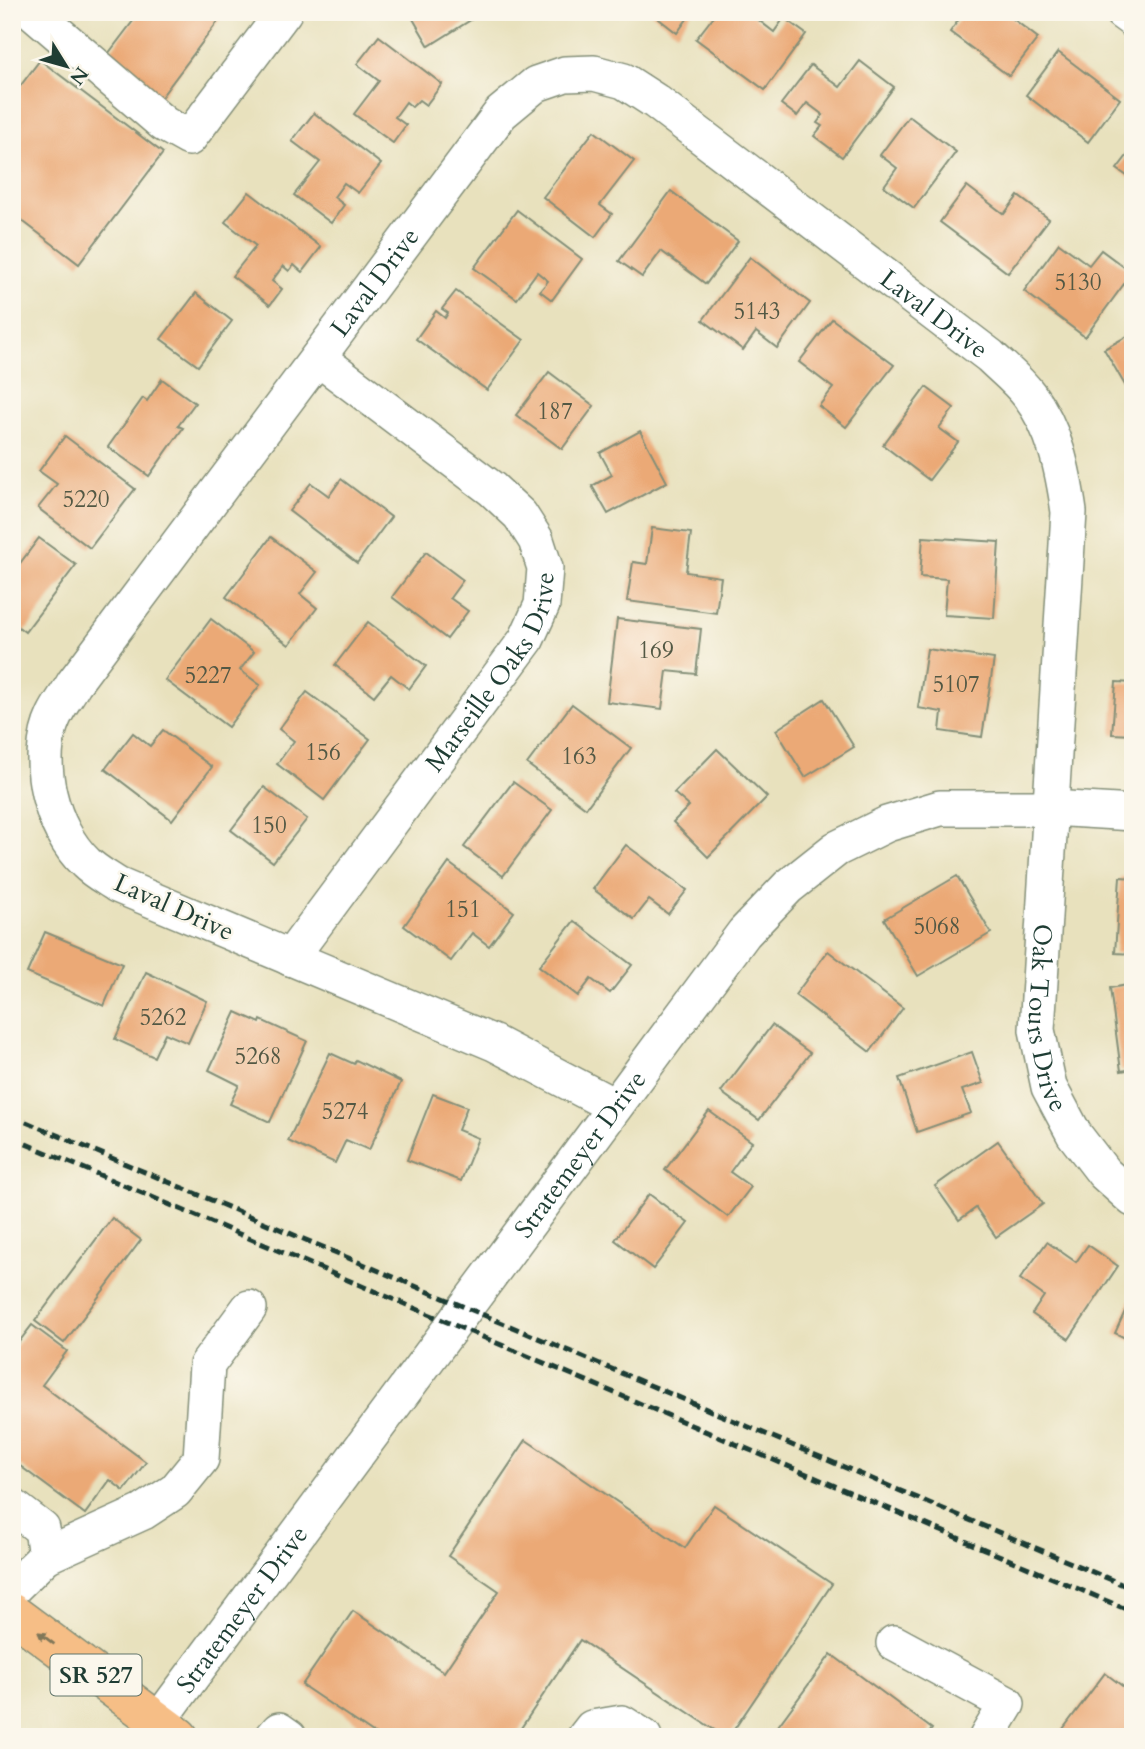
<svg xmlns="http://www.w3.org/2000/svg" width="1145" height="1749" viewBox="0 0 1145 1749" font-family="Cardo,serif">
<rect width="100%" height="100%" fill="#fbf7ec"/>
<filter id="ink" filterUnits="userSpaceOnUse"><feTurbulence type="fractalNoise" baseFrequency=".0143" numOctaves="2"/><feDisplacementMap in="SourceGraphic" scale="14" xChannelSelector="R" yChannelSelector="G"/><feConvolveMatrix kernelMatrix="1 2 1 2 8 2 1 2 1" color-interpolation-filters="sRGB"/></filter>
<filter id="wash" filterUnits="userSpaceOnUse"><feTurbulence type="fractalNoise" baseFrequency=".00686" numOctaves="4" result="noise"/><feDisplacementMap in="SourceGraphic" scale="28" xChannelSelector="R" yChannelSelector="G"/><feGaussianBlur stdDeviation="1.57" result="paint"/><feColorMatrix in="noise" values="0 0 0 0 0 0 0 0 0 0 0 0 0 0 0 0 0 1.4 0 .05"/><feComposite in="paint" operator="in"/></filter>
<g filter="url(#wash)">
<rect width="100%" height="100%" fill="#e8e1bd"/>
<g id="blocks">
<g fill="#eba976">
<polygon points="140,12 225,12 159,100 105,58"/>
<polygon points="409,12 476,12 477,16 429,46"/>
<polygon points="650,12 692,12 677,33"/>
<polygon points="717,12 748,12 774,32 784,18 806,34 765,90 696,39"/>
<polygon points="964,12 1004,12 1038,38 1009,76 950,32"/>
<polygon points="379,36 442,84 426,105 419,100 412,107 406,102 395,117 406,125 393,143 354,114 379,81 357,64"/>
<polygon points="1058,52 1120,99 1088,142 1026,95"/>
<polygon points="40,60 163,153 79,264 12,213 12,97"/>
<polygon points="860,61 894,87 842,157 814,136 822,126 817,123 823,115 807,103 797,116 781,104 811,65 840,87"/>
<polygon points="314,113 381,164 358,193 344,183 334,197 344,205 331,223 294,195 320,162 292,141"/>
<polygon points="909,116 956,152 914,208 884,186 897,168 880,155"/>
<polygon points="594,131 634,161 600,205 612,214 595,237 543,197"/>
<polygon points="1133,148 1133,180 1117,169"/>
<polygon points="967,186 1004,214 1018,196 1049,219 1008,273 940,222"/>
<polygon points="671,191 738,241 706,284 661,251 642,277 619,261"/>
<polygon points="249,192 321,247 302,272 294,265 289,271 283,266 272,281 282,289 270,305 232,276 256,246 225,222"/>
<polygon points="517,210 582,259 552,300 540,291 548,281 537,272 517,299 474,268"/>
<polygon points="1059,243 1089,265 1101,250 1132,273 1085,337 1024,291"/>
<polygon points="750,257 810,303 777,348 756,332 743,350 703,320"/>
<polygon points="456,291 524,340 487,390 416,339 436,311 445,318 448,313 442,309"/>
<polygon points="196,293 232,321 198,366 161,339"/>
<polygon points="832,319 894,365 846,427 819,406 833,388 799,362"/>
<polygon points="1133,333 1133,399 1104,349"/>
<polygon points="549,372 594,406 562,449 516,415"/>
<polygon points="162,379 195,403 178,426 183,428 149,476 108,447 143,398 147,401"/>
<polygon points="926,387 954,408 939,428 958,442 929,480 883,445"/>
<polygon points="640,431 667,482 608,514 592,486 612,475 600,453"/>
<polygon points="65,436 135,489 90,548 38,508 57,484 39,471"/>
<polygon points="341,479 391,517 357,563 289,511 311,483 329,496"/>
<polygon points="652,528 691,533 686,572 721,577 716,613 627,601 633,562 647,564"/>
<polygon points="271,537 317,572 300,594 317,608 289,645 226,597"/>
<polygon points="923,537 999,542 994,618 944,615 947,579 920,577"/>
<polygon points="39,538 76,565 25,632 12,622 12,574"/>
<polygon points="426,552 463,580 450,598 468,611 447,639 392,597"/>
<polygon points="211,619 254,652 240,670 260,685 228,727 165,680"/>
<polygon points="617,619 701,629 696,674 667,671 662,709 607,702"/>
<polygon points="368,622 426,666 409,689 391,675 374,696 335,665"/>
<polygon points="927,649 994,659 982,737 940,731 942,712 918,708"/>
<polygon points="1116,682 1133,683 1133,735 1112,734"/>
<polygon points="307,692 370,739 324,800 277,764 294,741 279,729"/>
<polygon points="824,699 854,747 805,777 776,730"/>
<polygon points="572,704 631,748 586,808 527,764"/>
<polygon points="163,730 212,767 172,820 105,769 133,733 150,746"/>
<polygon points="717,749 767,797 708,857 673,822 689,806 674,793"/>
<polygon points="513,782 552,810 503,876 464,847"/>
<polygon points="264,787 307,819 273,862 231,830"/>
<polygon points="626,845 687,890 668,914 649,900 634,919 593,889"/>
<polygon points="449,863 514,912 489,946 472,933 451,961 404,926"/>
<polygon points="957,876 991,933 918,976 884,919"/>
<polygon points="1120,877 1133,878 1133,954 1115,953"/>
<polygon points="574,921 632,965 610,993 591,979 578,996 539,966"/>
<polygon points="45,932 122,964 104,1006 27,973"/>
<polygon points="828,951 903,1008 870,1052 795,995"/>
<polygon points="146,972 207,1001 188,1043 165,1033 154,1057 115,1039"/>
<polygon points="1133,984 1133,1069 1121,1071 1110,988"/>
<polygon points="236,1012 260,1023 261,1020 307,1041 270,1122 230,1104 239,1085 209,1070"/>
<polygon points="772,1025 810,1053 759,1120 721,1092"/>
<polygon points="972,1052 983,1083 962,1090 971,1113 917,1132 899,1078"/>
<polygon points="330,1053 354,1064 356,1060 401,1082 369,1150 346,1140 335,1163 288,1141"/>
<polygon points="433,1094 467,1107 458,1130 478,1138 461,1181 407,1160"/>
<polygon points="709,1111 752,1142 730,1172 751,1187 728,1217 665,1170"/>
<polygon points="998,1141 1043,1204 996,1237 976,1208 959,1220 935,1186"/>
<polygon points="649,1194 688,1223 653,1269 615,1240"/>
<polygon points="112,1218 141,1240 64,1343 35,1321"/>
<polygon points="1047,1242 1076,1262 1088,1245 1118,1266 1069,1339 1032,1314 1044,1296 1020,1279"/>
<polygon points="1133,1294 1133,1342 1115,1333"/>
<polygon points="32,1325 67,1351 42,1385 146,1462 124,1491 110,1480 85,1514 12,1460 12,1351"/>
<polygon points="526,1440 685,1548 714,1505 832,1584 729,1737 725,1737 580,1640 515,1737 379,1737 302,1685 353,1611 444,1672 499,1591 448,1556"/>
<polygon points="831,1654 932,1729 926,1737 770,1737"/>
<polygon points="1105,1673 1133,1694 1133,1737 1057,1737"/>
</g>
</g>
</g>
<g filter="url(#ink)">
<use href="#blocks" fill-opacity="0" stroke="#848f78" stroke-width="2"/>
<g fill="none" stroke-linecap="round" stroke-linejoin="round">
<g stroke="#848f78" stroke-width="38">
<g id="minor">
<polyline points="33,12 164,124 189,138 284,12"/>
<polyline points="1122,12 1133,20"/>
<path id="s1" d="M290,958L526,640L542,605L545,568L536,540L520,515L492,489L318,358"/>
<path id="s2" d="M614,1106L494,1043L117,885C107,878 95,872 86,863C51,830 33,760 54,716C59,705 68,694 74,683L501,113L536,84L565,74L594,73L624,81L655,101L990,356C1002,368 1018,380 1029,395C1055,429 1063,470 1069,512L1037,1030L1049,1087L1074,1134L1104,1173L1133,1199"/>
<polyline points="12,1506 42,1529 46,1556 12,1589"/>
<polyline points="46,1556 143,1512 175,1491 201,1459 207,1365 249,1308"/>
<polyline points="894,1643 1007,1704 987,1737"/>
<path id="s3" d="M154,1737L159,1721L175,1699L744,933L788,887L836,849L887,824L940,808H1051L1133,813"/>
<polyline points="273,1737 279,1730 289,1737"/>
<polyline points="585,1737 592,1728 622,1723 644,1737"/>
</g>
</g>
<g stroke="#848f78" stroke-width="41">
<polyline id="major" points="12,1613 179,1737"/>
</g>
<use href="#minor" stroke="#fff" stroke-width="35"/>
<use href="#major" stroke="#f6be86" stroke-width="38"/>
<g stroke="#1f3d34" stroke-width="5" stroke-dasharray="10 5" stroke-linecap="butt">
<polyline points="12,1116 1133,1589"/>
<polyline points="12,1138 1133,1612"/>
</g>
</g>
<defs><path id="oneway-solid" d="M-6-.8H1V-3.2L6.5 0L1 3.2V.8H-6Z" transform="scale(1.75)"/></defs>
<use fill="#807759" href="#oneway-solid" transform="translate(46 1638) rotate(-143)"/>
</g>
<g text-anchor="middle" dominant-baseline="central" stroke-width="5" stroke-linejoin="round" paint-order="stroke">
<g font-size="23" fill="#525844">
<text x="1078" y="282">5130</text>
<text x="757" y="311">5143</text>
<text x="555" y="411">187</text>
<text x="86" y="499">5220</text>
<text x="656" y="650">169</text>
<text x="208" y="675">5227</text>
<text x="956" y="684">5107</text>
<text x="323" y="752">156</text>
<text x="579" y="756">163</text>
<text x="269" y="825">150</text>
<text x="463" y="909">151</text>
<text x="937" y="926">5068</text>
<text x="163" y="1017">5262</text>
<text x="258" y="1056">5268</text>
<text x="345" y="1111">5274</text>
</g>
<rect fill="#fbf7ec" stroke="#61756b" stroke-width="2" x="50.5" y="1654.5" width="91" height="41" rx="5"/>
<g font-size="24" font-weight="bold" fill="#1f3d34">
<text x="96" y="1675">SR 527</text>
</g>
<g font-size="26" fill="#1f3d34" stroke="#fbf7ec">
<text stroke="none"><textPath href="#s2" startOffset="1281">Laval Drive</textPath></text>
<text stroke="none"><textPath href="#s2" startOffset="2016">Laval Drive</textPath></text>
<text stroke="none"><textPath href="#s1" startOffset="352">Marseille Oaks Drive</textPath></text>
<text transform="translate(174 907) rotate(24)">Laval Drive</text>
<text stroke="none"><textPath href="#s2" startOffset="2774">Oak Tours Drive</textPath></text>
<text stroke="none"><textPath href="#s3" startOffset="723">Stratemeyer Drive</textPath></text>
<text stroke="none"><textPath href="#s3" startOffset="156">Stratemeyer Drive</textPath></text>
</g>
</g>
<rect width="1145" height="1749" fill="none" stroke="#fbf7ec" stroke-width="42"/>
<g transform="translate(66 66) rotate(127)" stroke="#fbf7ec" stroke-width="5" paint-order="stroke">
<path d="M0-5L12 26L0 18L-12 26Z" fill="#1f3d34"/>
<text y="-10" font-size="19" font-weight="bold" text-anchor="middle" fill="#1f3d34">N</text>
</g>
</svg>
